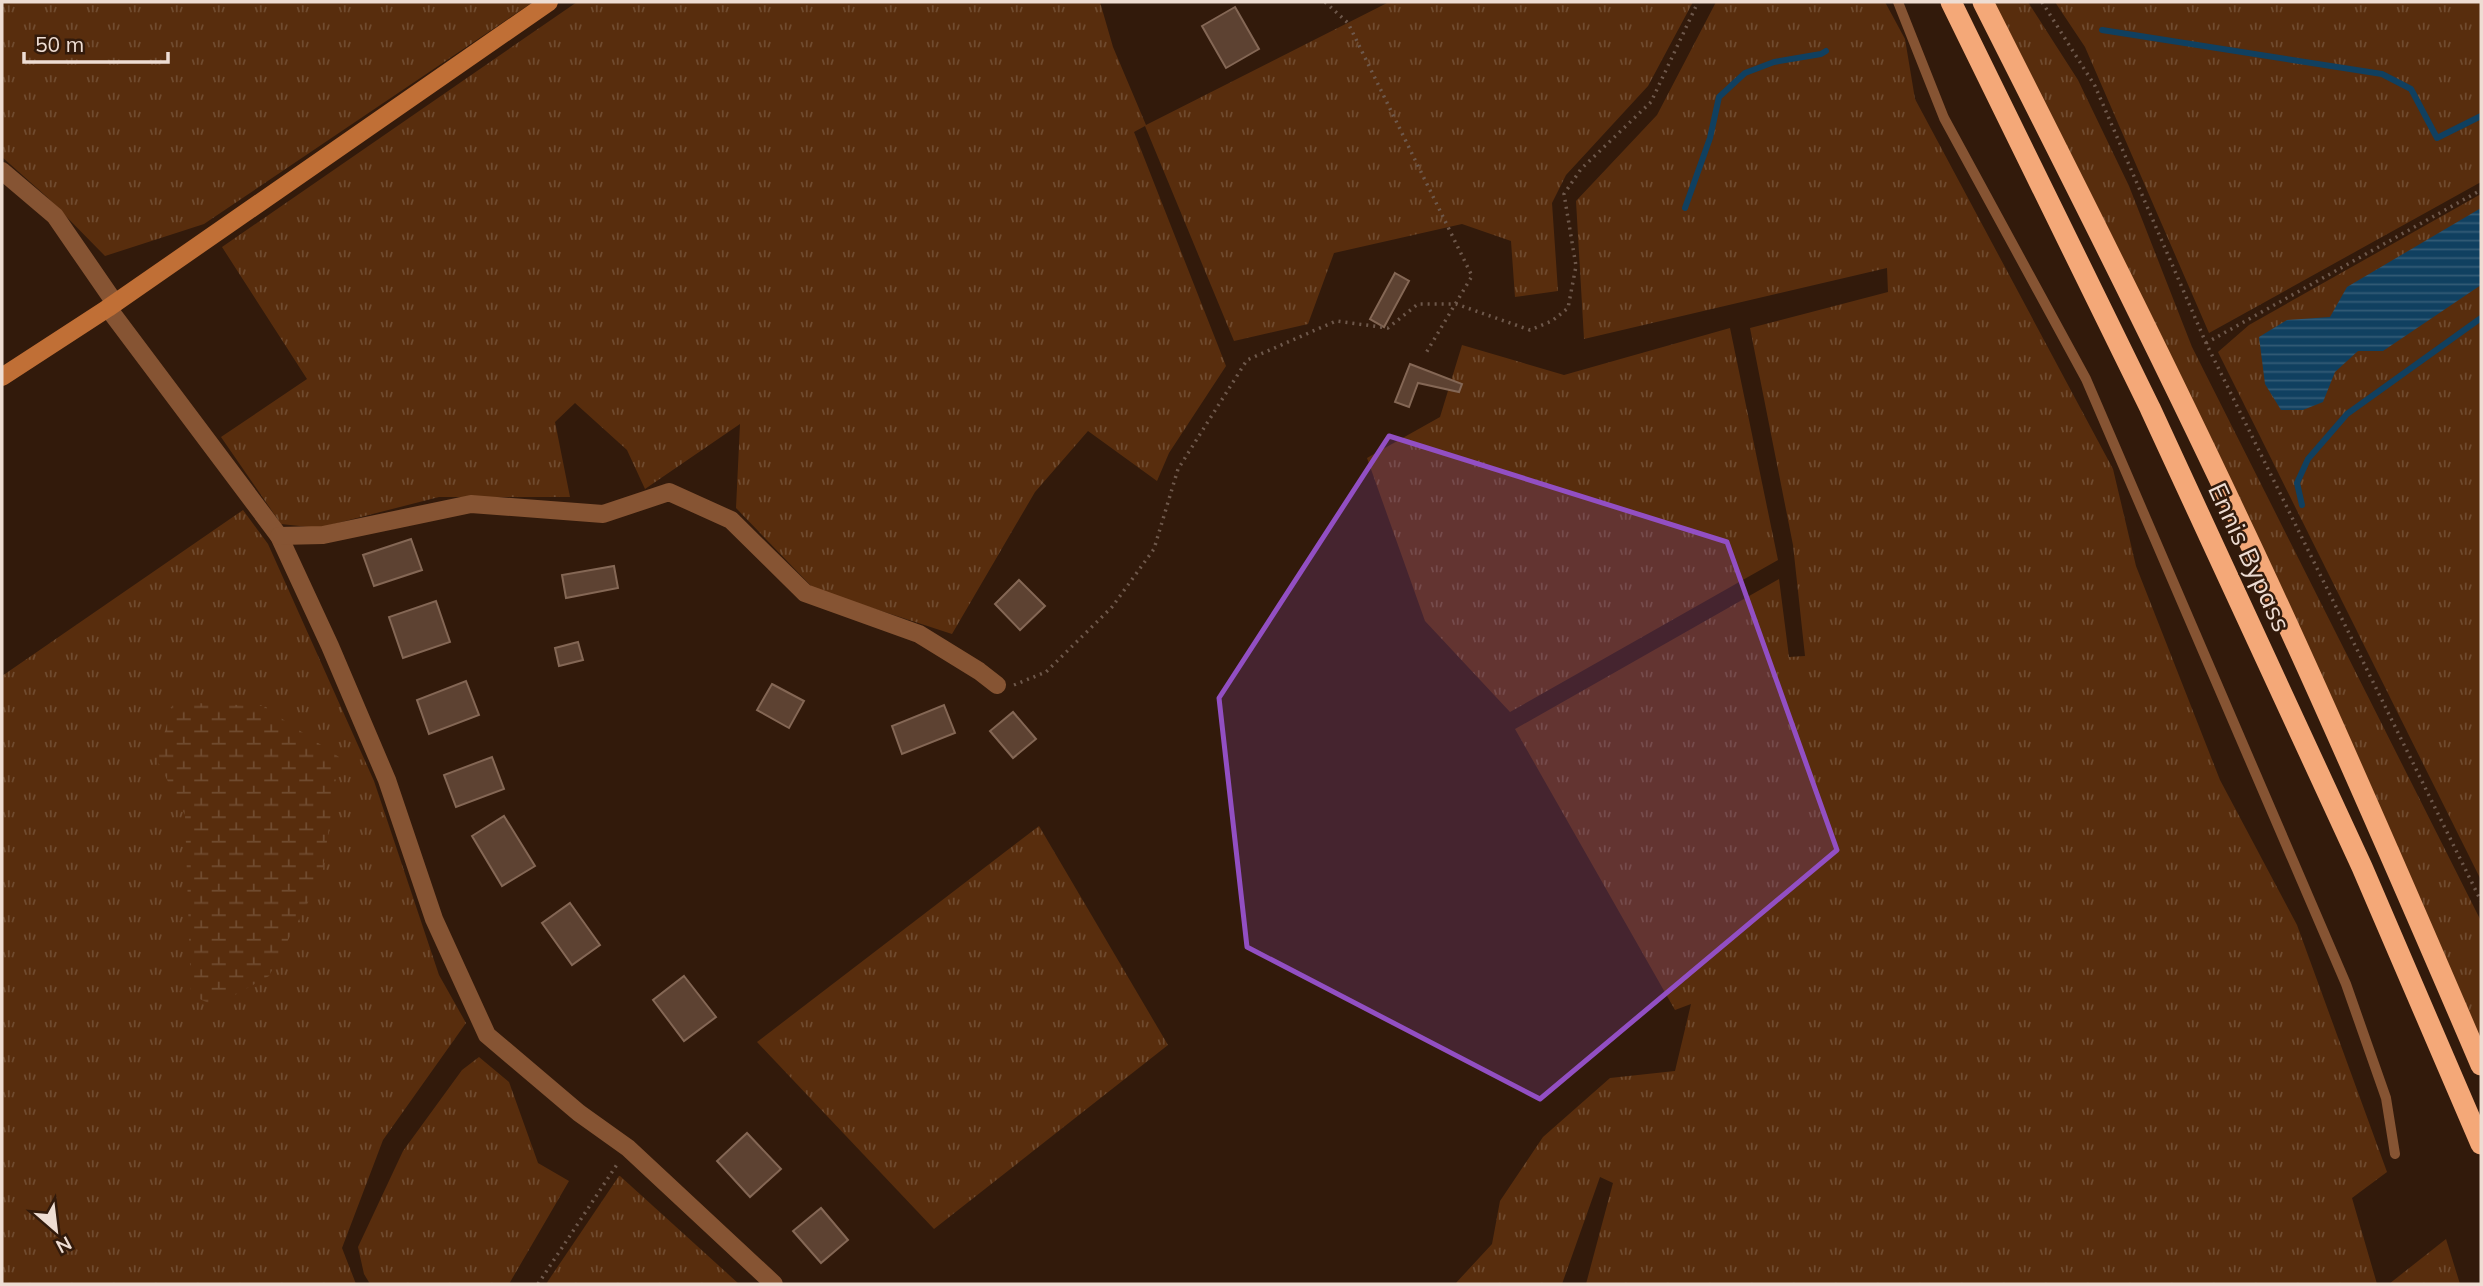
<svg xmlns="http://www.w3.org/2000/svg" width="2483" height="1286" viewBox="0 0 2483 1286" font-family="Mulish,sans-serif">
<defs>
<pattern id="grass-tufts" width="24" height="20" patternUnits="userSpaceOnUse" patternTransform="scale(1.75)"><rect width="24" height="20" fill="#582d0d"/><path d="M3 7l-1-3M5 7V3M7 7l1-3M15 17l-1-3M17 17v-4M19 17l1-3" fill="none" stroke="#704b2f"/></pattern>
<pattern id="wetland-marsh" width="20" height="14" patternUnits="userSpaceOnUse" patternTransform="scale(1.75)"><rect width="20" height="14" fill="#582d0d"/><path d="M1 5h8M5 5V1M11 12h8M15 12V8" fill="none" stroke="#704b2f"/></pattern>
<pattern id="water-rules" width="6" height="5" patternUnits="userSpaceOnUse" patternTransform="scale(1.75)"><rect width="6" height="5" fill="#104060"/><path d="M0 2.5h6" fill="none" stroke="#335b76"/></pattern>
</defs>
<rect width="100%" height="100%" fill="#321a0b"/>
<g fill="url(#grass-tufts)">
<polygon points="2,2 533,2 204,224 105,256 47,197 2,157"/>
<polygon points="577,2 1100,2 1113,47 1146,125 1389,2 1693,2 1648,86 1566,175 1552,203 1558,291 1515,297 1511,241 1462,224 1334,253 1308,324 1234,341 1145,126 1134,132 1226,366 1169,453 1157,481 1088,431 1035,492 952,634 814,589 736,508 740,424 645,489 627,450 575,403 555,422 570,497 439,497 318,528 281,524 221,437 307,379 222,247"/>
<polygon points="1716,2 1885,2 1905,39 1915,99 2113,469 2136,566 2220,780 2297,925 2387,1172 2352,1198 2377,1284 1586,1284 1613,1183 1600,1177 1562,1284 1455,1284 1492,1244 1500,1201 1543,1137 1610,1078 1675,1071 1691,1004 1675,1010 1515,729 1779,579 1789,657 1805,656 1793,545 1750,328 1888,292 1887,268 1584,339 1576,201 1657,115"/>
<polygon points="1986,2 2028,2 2078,80 2129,186 2192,347 2481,921 2481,1053"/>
<polygon points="2055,2 2481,2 2481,182 2209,333 2085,47"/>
<polygon points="2481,194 2481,880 2218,352 2249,325"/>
<polygon points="1730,328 1778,560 1510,712 1425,621 1367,458 1440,417 1462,345 1564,375"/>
<polygon points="243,510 268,544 374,781 439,975 466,1023 383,1140 342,1248 356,1284 2,1284 2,676"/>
<polygon points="1039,826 1168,1045 934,1229 757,1042"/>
<polygon points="479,1057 509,1082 538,1163 569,1181 509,1284 370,1284 364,1274 358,1247 403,1151 462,1070"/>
<polygon points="619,1176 620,1176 739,1284 546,1284"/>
<polygon points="2446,1239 2460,1284 2389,1284"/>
</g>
<polygon fill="url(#wetland-marsh)" points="173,702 263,706 339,757 322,876 269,976 215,1006 191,995 185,815 157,760"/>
<polygon fill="url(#water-rules)" points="2481,208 2481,285 2383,351 2358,351 2335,372 2323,402 2303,410 2281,410 2265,384 2259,337 2287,320 2330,317 2347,287"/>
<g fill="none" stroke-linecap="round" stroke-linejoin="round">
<g stroke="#104060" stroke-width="6">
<polyline points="2102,30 2382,74 2411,89 2437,138 2481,116"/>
<polyline points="1685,208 1710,138 1719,97 1745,73 1774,62 1821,54 1826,51"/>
<polyline points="2302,505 2297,483 2308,459 2347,414 2481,318"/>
</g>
</g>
<g fill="#5d4232" stroke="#846755" stroke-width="2">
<polygon points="1235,7 1259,49 1226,68 1202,26"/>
<polygon points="1395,273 1409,281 1384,327 1370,319"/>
<polygon points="1410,364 1462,384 1459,392 1418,383 1409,407 1395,402"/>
<polygon points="411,539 422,570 374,586 363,555"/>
<polygon points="614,566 618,588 566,598 562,575"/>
<polygon points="1019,580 1045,606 1020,630 995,604"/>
<polygon points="436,601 450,642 403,658 389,617"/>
<polygon points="578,642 583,660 559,666 555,648"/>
<polygon points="466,681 479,715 429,734 417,700"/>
<polygon points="772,684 804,701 789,728 757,710"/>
<polygon points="944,705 955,733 902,754 892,726"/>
<polygon points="1013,712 1036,739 1013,758 990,731"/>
<polygon points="492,757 504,789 456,807 444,775"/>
<polygon points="504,816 535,866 502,886 472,836"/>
<polygon points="570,903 600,945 572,965 542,923"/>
<polygon points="684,976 716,1017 684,1041 653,1000"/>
<polygon points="747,1133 781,1169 750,1197 717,1161"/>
<polygon points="821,1208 848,1240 821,1263 793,1231"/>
</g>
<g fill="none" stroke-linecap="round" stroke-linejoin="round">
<g stroke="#6e584b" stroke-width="3.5" stroke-dasharray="2 5" stroke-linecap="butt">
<polyline points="1325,2 1348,23 1472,276 1426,353"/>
<polyline points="2042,2 2095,86 2206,343 2481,901"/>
<polyline points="2206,343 2481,190"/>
<polyline points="1014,685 1046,672 1112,607 1154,549 1178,469 1247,360 1336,321 1388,328 1418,304 1456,304 1530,330 1552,321 1568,308 1576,266 1564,194 1581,169 1651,102 1698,2"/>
<polyline points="538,1284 618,1163"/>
</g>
<polyline stroke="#865433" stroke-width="10" points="1898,2 1944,118 2086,379 2346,984 2386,1098 2395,1154"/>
<g stroke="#865433" stroke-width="18">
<polyline points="2,171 55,216 115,303"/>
<polyline points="108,308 279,536 330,646 387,780 434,919 487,1035 579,1113 628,1148 774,1284"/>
<polyline points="279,536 323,535 471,504 603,514 669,492 731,520 805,593 919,634 979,671 997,685"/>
</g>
<polyline stroke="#c06f36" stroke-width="18" points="2,377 108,308 549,2"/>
<g stroke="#f4a878" stroke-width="21">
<polyline points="1951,2 2150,408 2362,867 2481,1144"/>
<path d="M1983,2C2084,202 2185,402 2279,606C2349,758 2415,911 2481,1065"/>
</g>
</g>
<path fill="#924fc3" fill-opacity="0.2" stroke="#924fc3" stroke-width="5" stroke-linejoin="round" d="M1389,436L1727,542L1837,850L1540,1099L1247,947L1219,698Z"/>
<g text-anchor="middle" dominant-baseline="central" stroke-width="5" stroke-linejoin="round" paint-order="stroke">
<g font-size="26" fill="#eeddd3" stroke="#321a0b">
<text transform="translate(2250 557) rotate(65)">Ennis Bypass</text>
</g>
</g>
<rect width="2483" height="1286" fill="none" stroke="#eeddd3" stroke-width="7"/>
<g transform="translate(56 1230) rotate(152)" stroke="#321a0b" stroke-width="5" paint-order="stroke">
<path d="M0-5L12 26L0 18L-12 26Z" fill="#eeddd3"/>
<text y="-10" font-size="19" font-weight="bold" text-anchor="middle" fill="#eeddd3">N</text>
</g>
<path d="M24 52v10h144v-10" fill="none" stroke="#eeddd3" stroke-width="3.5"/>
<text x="35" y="52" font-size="21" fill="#eeddd3" stroke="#321a0b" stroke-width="5" paint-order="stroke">50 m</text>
</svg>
